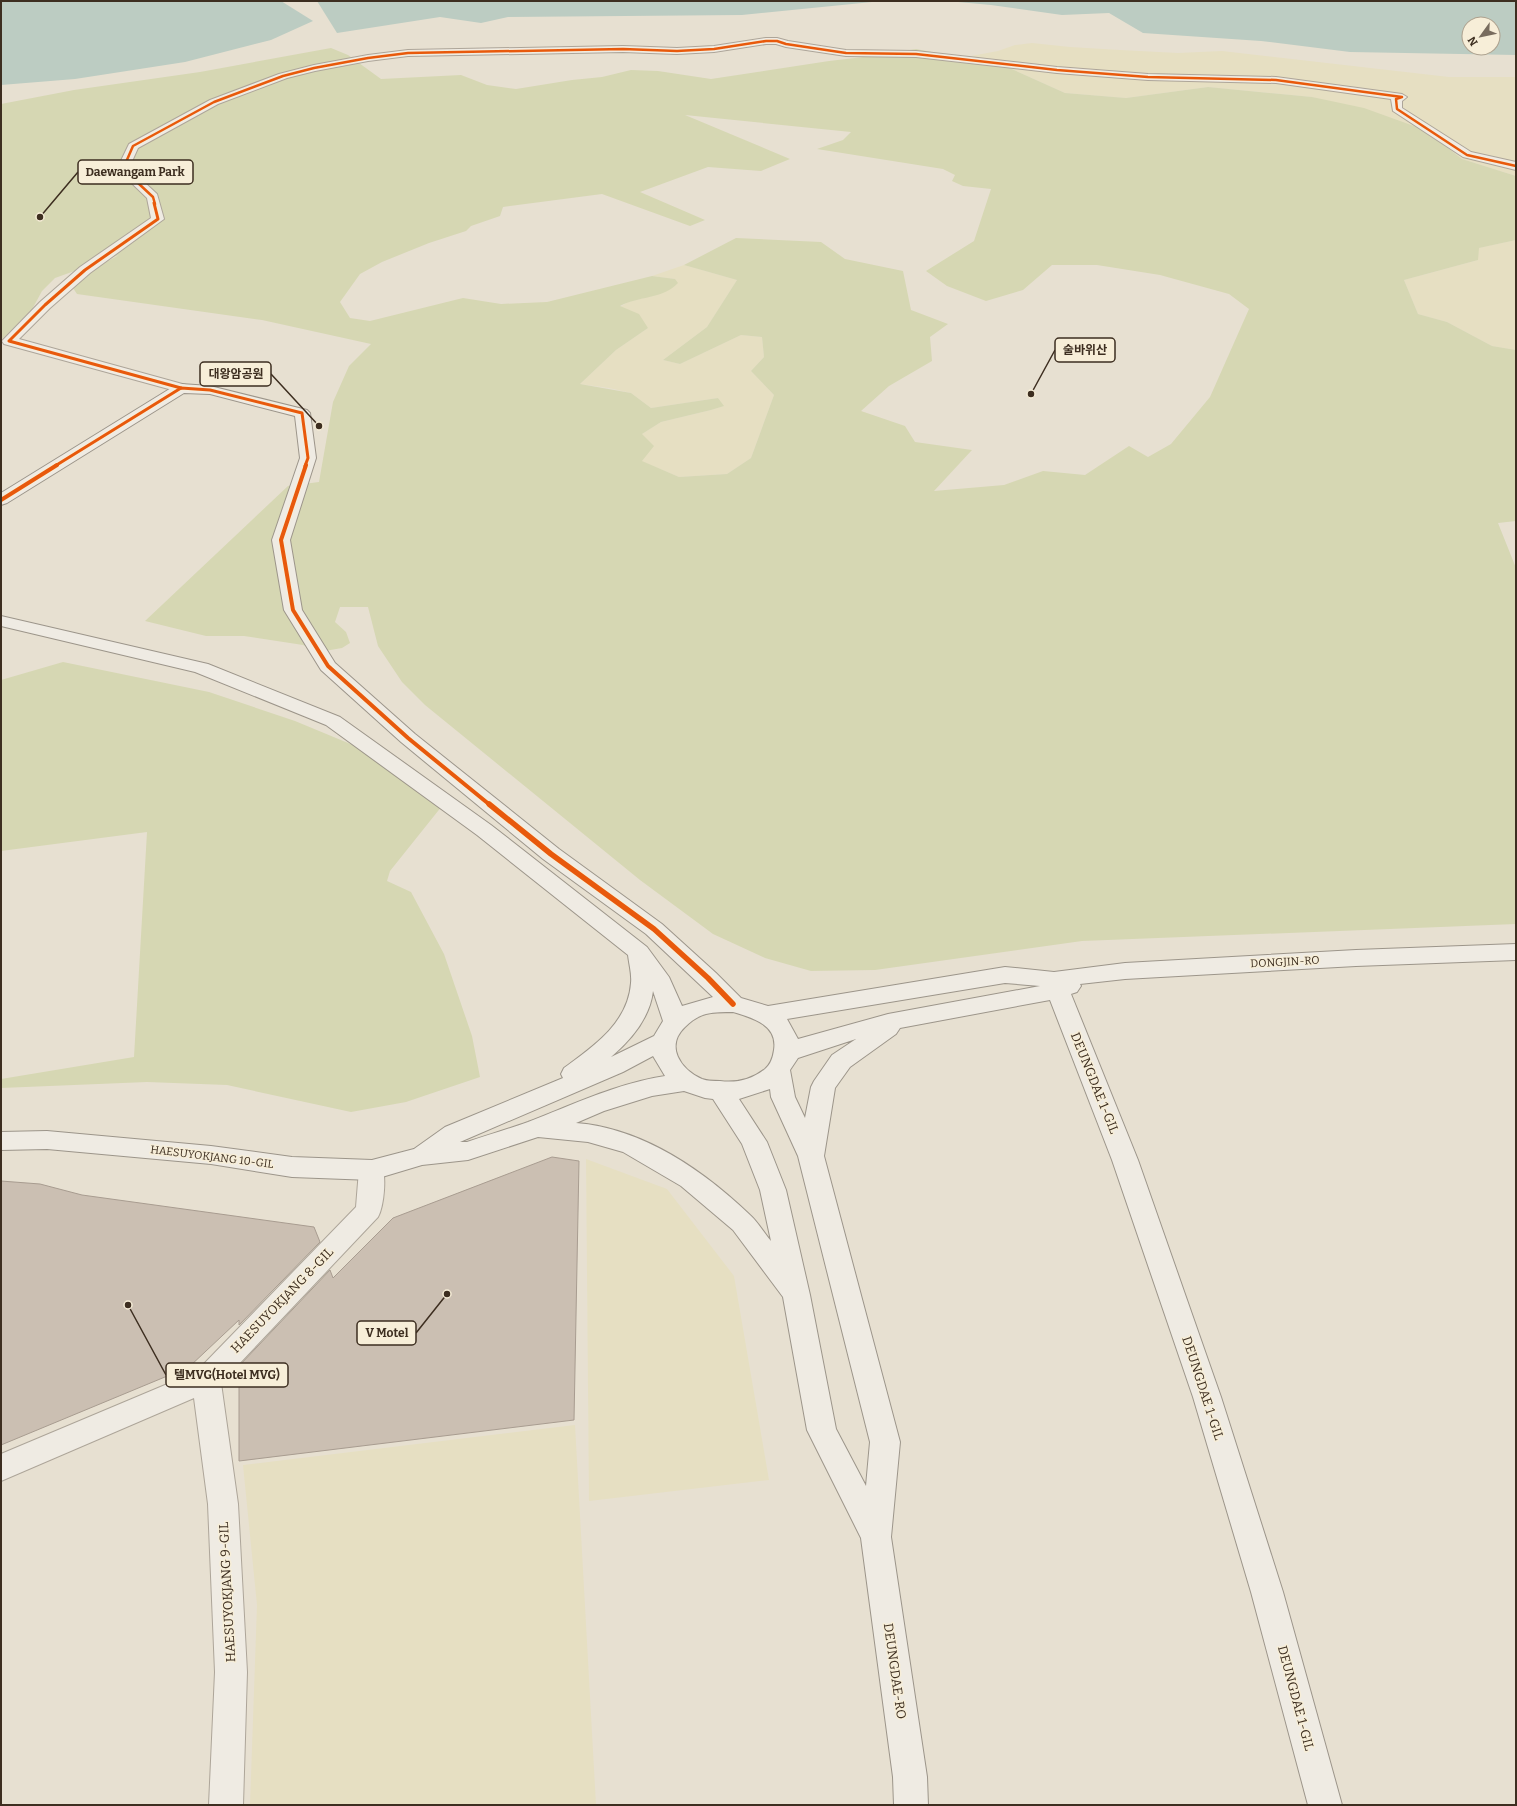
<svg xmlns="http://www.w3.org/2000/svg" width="1517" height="1806" viewBox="0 0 1517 1806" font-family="Bitter,'Noto Sans KR',serif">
<rect width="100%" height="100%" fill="#e7e0d1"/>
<g fill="#e6dfc2">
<polygon points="1032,43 1070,47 1120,50 1178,53 1222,51 1449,77 1516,77 1516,176 1462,159 1425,130 1312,97 1208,87 1126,98 1065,93 1005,66 954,56 971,56 998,51 1015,45"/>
<polygon points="1516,240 1516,350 1492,346 1447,322 1418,314 1404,280 1478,260 1478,248"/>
<polygon points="684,265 737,280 707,327 663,360 680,364 741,335 762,337 764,357 751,371 774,395 751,458 727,474 679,477 641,461 642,434 661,422 711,410 723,406 718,398 651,408 631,393 609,388 580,384 616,350 648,328 620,307 628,302 656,295 675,279 652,276"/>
<polygon points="586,1159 667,1189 734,1276 769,1480 589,1501"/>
<polygon points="575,1425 596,1805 250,1805 257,1605 243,1465"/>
</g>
<g fill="#d6d7b3" fill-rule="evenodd">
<path d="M331,48L348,55L381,79L461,75L487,85L516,89L572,80L602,77L631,70L658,71L711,79L829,61L872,56L916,49L1005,66L1065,93L1126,98L1208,87L1312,97L1364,108L1425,130L1462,159L1516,176V240L1479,248L1478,260L1404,280L1418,314L1447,322L1492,346L1516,350V521L1498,523L1516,568V924L1082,941L875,970L811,971L765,958L713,934L640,880L425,705L402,682L378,646L368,607H340L335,622L346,632L350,643L342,648L319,652L303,645L244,636H206L145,621L288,486L319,482L333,402L349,366L371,344L262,320L77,294L69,282L119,255L55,278L42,291L29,315L1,340V104L74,90L200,72ZM685,115L851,132L843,140L817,149L943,169L955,175L952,181L963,186L991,189L974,241L926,271L947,286L986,301L1023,290L1052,265H1097L1160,275L1229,294L1249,309L1210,397L1171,444L1148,457L1129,446L1085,475L1043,471L1004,485L934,491L972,450L915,442L905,426L861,411L889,386L932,361L930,337L948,324L911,310L903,271L845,259L821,242L736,238L684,265L737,280L707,327L663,360L680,364L741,335L762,337L764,357L751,371L774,395L751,458L727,474L679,477L642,461L654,446L642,434L661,422L711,410L724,406L718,398L651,408L631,393L580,384L616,350L648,328L639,314L620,306C639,296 663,299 678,283L675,279L652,276L547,302L501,304L463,298L370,321L350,318L340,302L360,274L382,262L429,243L466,231L471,226L500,216L503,207L602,194L690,226L705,220L640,192L708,167L761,171L790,159Z"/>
<polygon points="63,662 209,692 295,721 377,755 442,806 390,871 387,881 411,892 444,954 472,1036 480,1077 406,1102 351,1112 227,1085 147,1082 1,1088 1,1079 134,1057 147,832 1,851 1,680"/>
</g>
<g fill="#bcccc2" fill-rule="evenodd">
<polygon points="1,1 281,1 313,21 271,40 185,62 75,79 1,85"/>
<polygon points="317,1 882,1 742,15 508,17 481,23 440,17 337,33"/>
<path d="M947,1H1516V55L1350,52L1261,41L1143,33L1109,13L1062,15L991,5ZM1469,24H1493V48H1469Z"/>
</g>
<g fill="#cbbfb2" stroke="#a89c90">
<polygon points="552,1157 579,1161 574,1420 239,1461 239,1366 330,1270 333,1278 393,1218"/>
<polygon points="1,1181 40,1184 82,1195 314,1227 320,1242 239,1325 239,1320 189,1367 1,1445"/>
</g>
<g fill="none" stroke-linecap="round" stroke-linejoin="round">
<g stroke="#ada599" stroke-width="2">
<g id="street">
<polygon points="766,38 777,38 788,41 846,50 916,51 1057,67 1148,74 1276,77 1402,94 1407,97 1402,101 1402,108 1471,152 1516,162 1516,170 1463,157 1393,111 1391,99 1276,83 1148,80 1057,73 916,57 846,56 786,47 776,44 766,44 714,52 677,54 623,52 408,56 368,61 315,71 287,78 218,104 138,148 129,168 157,194 164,219 90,273 50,308 19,339 186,385 188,388 186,391 181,392 176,391 4,344 2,341 40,302 80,267 151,218 147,198 117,169 129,144 210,100 279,74 314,65 368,55 408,50 623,46 677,48 714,46"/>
<path d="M372,1160L381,1163C387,1175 384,1206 378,1217L221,1383L238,1504L247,1672L243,1805H209L215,1672L208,1504L194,1398L1,1481V1454L196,1372L356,1207L359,1170L363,1163Z"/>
</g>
</g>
<g stroke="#9c958a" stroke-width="2">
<path id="secondary" d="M181,384L210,386L307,410L310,413L316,458L290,540L302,610L335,663L415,734L559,849L662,924L716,973L741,998L768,1006L1005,967L1054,972L1125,963L1356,950L1516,944V960L1356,966L1125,979L1080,984L1081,986L1077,992L1071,994L1138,1160L1221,1397L1283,1592L1342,1805H1308L1251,1592L1193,1397L1112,1160L1050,1000L900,1028L896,1034L850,1067L835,1088L824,1156L900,1442L891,1537L927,1777L928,1805H894L893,1777L861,1538L807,1430L783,1297L733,1230L681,1186L623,1152L588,1142L538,1137L468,1160L422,1165L372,1180L292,1177L211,1164L47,1149L1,1150V1132L47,1131L211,1146L292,1157L372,1160L414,1149L445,1127L563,1078L561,1074L564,1068C594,1046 628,1023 631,983C632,974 629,964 628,955L477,835L326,725L195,672L1,626V616L208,664L340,717L491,825L647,947L669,977L682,1006L713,997L646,934L543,859L401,742L321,670L284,610L272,540L300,458L295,416L210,394L184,393L7,503L1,505V493L176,385ZM1005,983L1040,986L888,1014L798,1039L787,1019ZM653,991L663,1021L654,1036L611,1057C630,1041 650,1018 653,991ZM733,1012C753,1018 778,1025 774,1050C773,1057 771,1064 765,1069C751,1080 737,1083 720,1081C714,1081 707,1081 702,1079C680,1069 665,1046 685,1027C691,1021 698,1016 706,1014C715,1012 724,1012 733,1012ZM856,1039L832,1055L814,1081L811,1087L805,1118L795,1097L790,1070L798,1058ZM653,1056L665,1076C618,1083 572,1105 528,1122C508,1129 488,1135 467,1142H460L623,1072ZM770,1089L771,1097L798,1156L870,1442L866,1486L836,1429L810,1295L786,1190L767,1142L739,1099ZM684,1091L705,1098L713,1099L742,1144L760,1190L771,1241C764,1233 758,1222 750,1215C703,1170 642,1128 576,1123L604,1111L652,1096Z"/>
</g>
<use href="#street" fill="#efebe3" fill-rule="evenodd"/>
<use href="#secondary" fill="#efebe3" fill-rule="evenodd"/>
<g stroke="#f7eed8" stroke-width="3.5">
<polyline id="cycleway-far3" points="155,204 153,197 123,169 133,146 214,102 283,76 314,68 368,58 408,53 623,49 677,51 714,49 766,41 777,41 786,44 846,53 916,54 1057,70 1148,77 1276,80 1402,97 1396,99 1397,109 1467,155 1516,166"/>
</g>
<g stroke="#f7eed8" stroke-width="4.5">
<g id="cycleway-far2">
<polyline points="154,203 158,219 85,270 45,305 9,341 181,388"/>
<polyline points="55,466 181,388 210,390 302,413 308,458 305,466"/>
</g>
</g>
<g stroke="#f7eed8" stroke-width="6">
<g id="cycleway-far1">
<polyline points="306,465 281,540 293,610 328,666 408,738 490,805"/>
<polyline points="1,500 57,465"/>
</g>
</g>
<g stroke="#f7eed8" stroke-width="8">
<polyline id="cycleway" points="489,804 551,854 654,929 708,978 733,1004"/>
</g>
<use href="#cycleway-far3" stroke="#e8590c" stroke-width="2.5"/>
<use href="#cycleway-far2" stroke="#e8590c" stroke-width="3"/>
<use href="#cycleway-far1" stroke="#e8590c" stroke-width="4"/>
<use href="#cycleway" stroke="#e8590c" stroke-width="5.5"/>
</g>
<g text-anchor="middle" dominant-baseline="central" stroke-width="3" stroke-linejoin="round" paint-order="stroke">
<g font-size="11" fill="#3d2e20" stroke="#f7eed8">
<text transform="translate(1285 962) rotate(-3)">DONGJIN-RO</text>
<text transform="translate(212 1157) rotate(7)">HAESUYOKJANG 10-GIL</text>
</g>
<g font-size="13" fill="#3d2e20" stroke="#f7eed8">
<text transform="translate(1095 1083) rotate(68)">DEUNGDAE 1-GIL</text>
<text transform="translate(282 1300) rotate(-46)">HAESUYOKJANG 8-GIL</text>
<text transform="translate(1203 1388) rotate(72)">DEUNGDAE 1-GIL</text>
<text transform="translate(227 1592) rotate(-93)">HAESUYOKJANG 9-GIL</text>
<text transform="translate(895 1671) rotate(82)">DEUNGDAE-RO</text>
<text transform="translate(1296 1698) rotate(75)">DEUNGDAE 1-GIL</text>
</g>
</g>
<path fill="none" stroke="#3d2e20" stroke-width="1.5" d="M40 217L78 172M1031 394L1055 350M319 426L271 374M447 1294L416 1333M128 1305L166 1375"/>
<g fill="#3d2e20" stroke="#f7eed8" stroke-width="1.5">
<circle cx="40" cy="217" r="4"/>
<circle cx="1031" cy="394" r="4"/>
<circle cx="319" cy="426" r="4"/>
<circle cx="447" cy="1294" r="4"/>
<circle cx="128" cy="1305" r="4"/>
</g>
<g fill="#f7eed8" stroke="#3d2e20" stroke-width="1.5">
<rect x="78" y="160" width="115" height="24" rx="4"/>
<rect x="1055" y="338" width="60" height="24" rx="4"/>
<rect x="200" y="362" width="71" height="24" rx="4"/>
<rect x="357" y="1321" width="59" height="24" rx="4"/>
<rect x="166" y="1363" width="122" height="24" rx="4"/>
</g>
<g font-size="12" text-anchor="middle" font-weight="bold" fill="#3d2e20">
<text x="135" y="176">Daewangam Park</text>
<text x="1085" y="354">술바위산</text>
<text x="236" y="378">대왕암공원</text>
<text x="387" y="1337">V Motel</text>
<text x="227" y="1379">텔MVG(Hotel MVG)</text>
</g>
<rect width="1517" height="1806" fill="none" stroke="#3d2e20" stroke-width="4"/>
<g transform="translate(1481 36) rotate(237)"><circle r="19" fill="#f7eed8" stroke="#ada18e"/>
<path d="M0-3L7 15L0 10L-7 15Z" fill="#786c5e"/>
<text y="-6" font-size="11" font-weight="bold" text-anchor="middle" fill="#3d2e20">N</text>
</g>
</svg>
